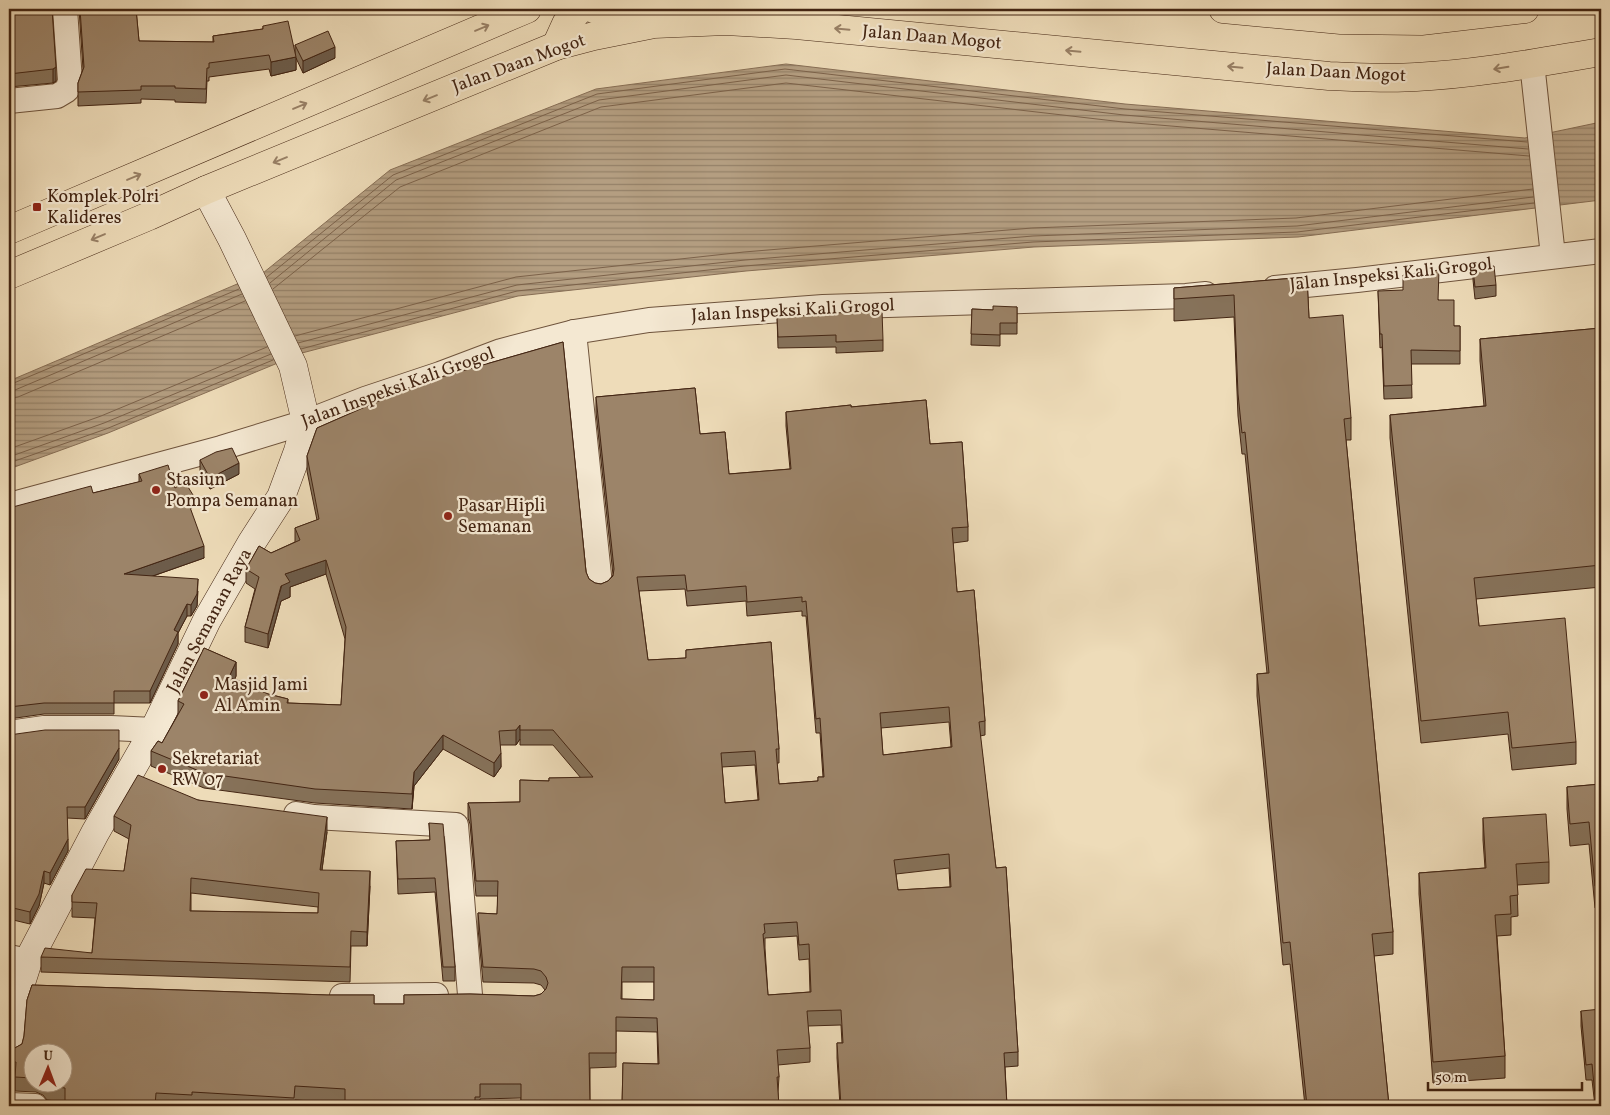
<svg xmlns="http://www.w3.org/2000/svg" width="1610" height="1115" viewBox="0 0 1610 1115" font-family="Vollkorn,serif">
<defs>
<pattern id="water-rules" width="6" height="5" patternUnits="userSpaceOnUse" patternTransform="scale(1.25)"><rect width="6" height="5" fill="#b49e81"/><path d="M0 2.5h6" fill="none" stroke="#948168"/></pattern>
</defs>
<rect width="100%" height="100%" fill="#eedcb9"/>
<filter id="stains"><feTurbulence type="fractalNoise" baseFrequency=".004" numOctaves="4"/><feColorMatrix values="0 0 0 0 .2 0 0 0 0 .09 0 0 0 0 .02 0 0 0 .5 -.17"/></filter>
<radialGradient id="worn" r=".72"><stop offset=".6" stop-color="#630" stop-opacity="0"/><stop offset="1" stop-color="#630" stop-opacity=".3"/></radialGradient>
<polygon fill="url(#water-rules)" stroke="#876e55" points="786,64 1125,104 1525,138 1601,122 1601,200 1298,237 1034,247 746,271 518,296 302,353 108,433 9,469 9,381 263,273 390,170 596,89"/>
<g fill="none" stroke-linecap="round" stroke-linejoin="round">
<g stroke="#7c624a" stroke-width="1">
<polyline points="267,277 393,175 597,94 785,69 1125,109 1527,142"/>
<polyline points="270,283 396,180 599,100 786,75 1124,115 1528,149"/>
<polyline points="273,289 400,187 601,107 786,83 1123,122 1529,156"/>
<polyline points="295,336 516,277 744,252 1032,228 1296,218 1533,189"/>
<polyline points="298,343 517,285 745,260 1033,236 1297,226 1533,197"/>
<polyline points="301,349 517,291 745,266 1033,242 1297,232 1534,203"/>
<polyline points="9,385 239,289"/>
<polyline points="9,391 15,390 242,294"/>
<polyline points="9,399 18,397 245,301"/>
<polyline points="9,449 101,416 267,347"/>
<polyline points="9,457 104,423 271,354"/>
<polyline points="9,463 106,429 273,360"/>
</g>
<g stroke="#6e533c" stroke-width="26">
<g id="street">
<polyline points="1532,63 1553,256"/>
<polyline points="9,101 57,96 67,90 70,81 65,9"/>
<polyline points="1275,288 1357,280 1601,251"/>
<polyline points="574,332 600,585"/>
<polyline points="9,505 221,448 306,422 365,399 440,374 501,351 574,332 649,320 823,307 1186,296 1206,294"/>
<polyline points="9,733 44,728 111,728 154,730"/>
<polyline points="296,814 314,817 456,825 470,995"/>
<polyline points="9,957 28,961"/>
<polyline points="342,996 436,995"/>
<polyline points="9,1105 35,1106"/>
</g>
</g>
<g stroke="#432513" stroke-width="29">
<polyline id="secondary" points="9,1049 12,1011 28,961 95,833 154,730 207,620 252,542 281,497 298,451 306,422 293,366 232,239 206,190"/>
</g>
<g stroke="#432513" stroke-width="29">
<g id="highway">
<polyline points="594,9 609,14 643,22"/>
<polyline points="1223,9 1341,20 1421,21 1525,9"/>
<polyline points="556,46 566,24 580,9"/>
<polyline points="9,230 527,9"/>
<path d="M9,275L149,216L206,190L556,46L594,36L654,24L726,21L796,25L1329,76C1358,77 1387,79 1416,77C1479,74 1540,62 1601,52"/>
</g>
</g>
<use href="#street" stroke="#f4e8d2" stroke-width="24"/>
<use href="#secondary" stroke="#f4e8d2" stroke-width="28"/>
<use href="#highway" stroke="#eedcb9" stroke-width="28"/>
</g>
<g fill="#86725a" stroke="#432513" fill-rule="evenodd">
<polygon points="9,9 52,9 56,81 53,83 9,87"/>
<polygon points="79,9 136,9 139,41 213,42 213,36 263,29 263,26 295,55 295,45 335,58 303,73 296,58 296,70 271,76 269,69 209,77 209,81 207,81 206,103 175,102 175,100 141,99 141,103 78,106 78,83 83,69"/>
<polygon points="1473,269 1496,285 1496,296 1475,299 1473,280"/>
<polygon points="1307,277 1309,318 1351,418 1351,440 1346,440 1393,932 1393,954 1374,956 1389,1106 1305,1106 1290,964 1283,965 1257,696 1257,674 1267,673 1245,454 1242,454 1238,416 1234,317 1174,321 1174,288"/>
<polygon points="1378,291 1439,300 1454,326 1460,326 1460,364 1411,364 1412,398 1384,399 1382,347 1380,348"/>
<polygon points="1017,307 1017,334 1000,334 1000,346 971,345 972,309 993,310"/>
<polygon points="777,316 883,340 883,351 836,353 836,347 778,348"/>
<polygon points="1601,328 1601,587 1476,599 1479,626 1576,742 1576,764 1512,770 1508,734 1421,743 1390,438 1390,415 1484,406 1480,361 1480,339"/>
<path d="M563,342L586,572L589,579L595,583L601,584L608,581L613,575L596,412V397L695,388L700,434L725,432L729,474L790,469L786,426V412L851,405V407L926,400L930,444L962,442L968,527V541L953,543L957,592L974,590L985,721V735L980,736L996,868L1006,867L1018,1052V1066L1005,1067L1007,1106H840L837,1058V1043H842L841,1025L808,1026L810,1048V1062L778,1065L779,1077L778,1092L779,1106H622L623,1063L658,1064L657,1032L616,1031V1067L590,1068V1106H521V1098L480,1099V1106H345V1103L295,1100V1106H65V1102L47,1100L43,1095L36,1092L15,1091V1076H12V1062L13,1049L22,1044L24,1036L27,1000L32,985L327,995H374V1004H404V995L470,994L534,996L541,994L545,990L541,985L534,983L483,982L478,928V913L497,914L498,896H476L470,824L468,818V803L520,802V780L549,781V778H581L553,745H520V739L516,745H500L501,767L494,777L443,749L414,786L412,809L315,803L204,788L151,766V751L158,741L162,743L178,714V701L204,648L236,662V676L235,679L268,694L288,699V703L341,705L345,639L326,574L290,587V597L281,601L268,648L245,642V627L255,589L246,583V569L259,546L271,553L295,542V528L317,520L307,471V456L317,428L420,383ZM685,589L687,606L746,601L747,616L802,611V616H806L816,733H820L823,777H818V781L779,784L777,763H779V749L771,642L686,650V658L648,660L639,591ZM949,722L951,747L883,755L881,728ZM755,765L758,800L725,803L722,767ZM949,868L950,887L898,890L896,874ZM797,936L799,960L809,959L810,992L768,995L765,948V938ZM622,982H654V1000L622,999ZM32,1052H62V1082H32Z"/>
<polygon points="200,460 239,474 210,489 200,472"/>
<polygon points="139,474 175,488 193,507 190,508 204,558 153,576 198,591 197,606 191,616 187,616 178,633 178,644 150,703 114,703 114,714 44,714 9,719 9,508 93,493 139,482"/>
<polygon points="9,735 119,759 85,819 67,818 68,851 50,885 44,883 39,906 30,924 9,919"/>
<polygon points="1601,784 1601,908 1595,908 1589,844 1570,846 1567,809 1567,787"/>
<path d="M198,800L327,832L322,870L370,886L367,946H351L350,982L41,972V957L92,953L95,918L72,917V895L124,871L129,839L114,831V816ZM191,893L318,907V913L191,911Z"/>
<polygon points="1483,818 1549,862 1549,883 1517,885 1518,916 1511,917 1511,935 1497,936 1505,1056 1505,1078 1433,1083 1419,894 1419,873 1485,868 1483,840"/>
<polygon points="429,823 455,967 455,981 443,981 435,892 398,894 396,841 430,840"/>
<polygon points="1581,1011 1601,1106 1595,1106 1592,1080 1586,1080 1581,1026"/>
</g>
<g fill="#6d5c4a" stroke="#432513">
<polygon points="335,47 335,58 303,73 303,61"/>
<polygon points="296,57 296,70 271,76 271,62"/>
<polygon points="56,67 56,81 53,83 53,69"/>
<polygon points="239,463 239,474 210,489 210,478"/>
<polygon points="193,495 193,507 187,511 187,499"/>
<polygon points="204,546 204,558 124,586 124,574"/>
<polygon points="326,560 326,574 290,587 290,597 281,601 268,648 268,634 285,574"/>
<polygon points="198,579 197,606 191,616 191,605"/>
<polygon points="187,604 187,616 178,633 178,644 150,703 150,691 174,630"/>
<polygon points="236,662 236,676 229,691 229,677"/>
<polygon points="520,725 520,739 516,745 516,730"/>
<polygon points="443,735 443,749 414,786 412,809 414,772"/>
<polygon points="119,748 119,759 85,819 85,807"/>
<polygon points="501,753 501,767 494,777 494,763"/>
<polygon points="327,817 327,832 320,884 320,870"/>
<polygon points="68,839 68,851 50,885 50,873"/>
<polygon points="44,871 44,883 39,906 30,924 30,912"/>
<polygon points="370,871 370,886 367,946 367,932"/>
</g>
<g fill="#9c8469" stroke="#432513" fill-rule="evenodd">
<polygon points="9,9 52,9 56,67 53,69 9,74"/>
<polygon points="80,9 136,9 139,41 214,42 213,36 263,29 263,26 288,21 296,57 271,62 269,55 209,63 209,68 207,68 206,89 175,88 175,86 141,86 141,90 78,92 78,83 84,67"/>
<polygon points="328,31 335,47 303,61 295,45"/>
<polygon points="1494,266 1496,285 1475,287 1473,269"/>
<polygon points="1439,270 1438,300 1454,300 1454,326 1460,326 1460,351 1411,350 1412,385 1384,386 1382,334 1380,334 1378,291 1403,290 1403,275"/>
<polygon points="1307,277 1309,318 1343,315 1351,418 1344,419 1393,932 1372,934 1389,1106 1307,1106 1290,942 1283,943 1257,674 1269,673 1245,432 1242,433 1238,394 1234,295 1174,299 1174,288"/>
<polygon points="993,306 1017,307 1017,323 1000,323 1000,335 971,334 972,309 993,310"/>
<polygon points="882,311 883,340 836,342 836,335 778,337 777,316 835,315 834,313"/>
<polygon points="1601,328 1601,565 1474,578 1479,626 1565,618 1576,742 1512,748 1508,712 1421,721 1390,415 1486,406 1480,339"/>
<path d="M563,342L586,572L589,579L595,583L601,584L608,581L613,576L614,569L596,397L695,388L700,434L725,432L729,474L791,469L786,412L851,405V407L926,400L930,444L962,442L968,527L952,528L957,592L974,590L985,721L979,722L996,868L1006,867L1018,1052L1004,1053L1007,1106H841L837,1043H843L841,1010L807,1011L810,1048L777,1050L779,1077H777L779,1106H622L623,1063L659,1064L657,1018L616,1017V1053H589L590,1106H521V1084H480V1097H475V1106H378V1105H373V1102H345V1089L295,1086L294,1098L192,1092V1095L156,1093L155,1106H65V1088L47,1086L45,1082H62V1052H32V1078L15,1077L16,1062H12L13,1049L22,1044L24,1036L27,1000L32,985L327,995H374V1004H404V995L470,994L534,996L541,994L546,989L548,983L546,977L541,971L534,969L483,967L478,913L497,914L498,881H476L470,809L468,803L520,802V780L549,781V778L593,777L553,730H520V725L516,730L499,731L501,753L494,763L443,735L414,772L412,794L315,789L204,773L151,751L158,741L162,743L184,704L178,701L204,648L236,662L229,677L268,694L288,699L287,703L341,705L346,627L326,560L285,574L290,582L281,586L268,634L245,627L259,577L246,569L259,546L271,553L300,540L295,528L319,519L307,456L317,428L420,383ZM685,575L687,591L746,586L747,602L802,597V602L806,601L816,719L820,718L824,777H818V781L779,784L776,749H779L771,642L686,650V658L648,660L637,577ZM949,707L952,747L883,755L880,713ZM755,751L759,800L725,803L721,753ZM949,854L951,887L898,890L894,860ZM797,922L799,945L809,944L811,992L768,995L763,934L765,933L764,924ZM622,967H654V1000L621,999Z"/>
<polygon points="232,448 239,463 210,478 200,460 216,452"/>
<polygon points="168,465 175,488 185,482 193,495 187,499 204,546 124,574 198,579 197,594 191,605 187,604 174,630 178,632 150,691 114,691 114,703 44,703 9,707 9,508 91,486 93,493 142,481 139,474"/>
<polygon points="45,730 119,730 119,748 85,807 67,807 68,839 50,873 44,871 39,894 30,912 9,907 9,735"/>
<path d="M138,775L198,800L327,817L320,870L370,871L367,932L351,931L350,967L41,957L45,948L92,953L97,903L72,902V895L86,869L124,871L131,825L114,816ZM191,878L319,893L318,913L190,911Z"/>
<polygon points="1601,784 1601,886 1595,886 1589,822 1570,824 1567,787"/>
<polygon points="1546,814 1549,862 1516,864 1518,895 1510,896 1511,914 1495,915 1505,1056 1433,1062 1419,873 1486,868 1483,818"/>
<polygon points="429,823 443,824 455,967 443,967 435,878 398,879 396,841 430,840"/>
<polygon points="1601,1009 1601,1106 1596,1106 1592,1064 1586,1065 1581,1011"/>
</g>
<defs><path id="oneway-shaft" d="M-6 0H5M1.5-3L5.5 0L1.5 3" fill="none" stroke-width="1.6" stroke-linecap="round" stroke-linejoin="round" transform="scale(1.25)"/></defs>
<g stroke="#988066">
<use href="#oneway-shaft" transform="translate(482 28) rotate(-23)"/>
<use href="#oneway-shaft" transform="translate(842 29) rotate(-175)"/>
<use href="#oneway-shaft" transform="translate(1073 51) rotate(-175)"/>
<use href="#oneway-shaft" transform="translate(1235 67) rotate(-175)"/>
<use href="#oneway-shaft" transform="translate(1501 68) rotate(171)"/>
<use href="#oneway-shaft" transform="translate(430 98) rotate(158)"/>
<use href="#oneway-shaft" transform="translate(300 106) rotate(-23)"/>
<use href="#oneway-shaft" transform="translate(280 160) rotate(158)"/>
<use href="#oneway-shaft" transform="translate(134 177) rotate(-23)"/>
<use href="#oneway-shaft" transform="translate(98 237) rotate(157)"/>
</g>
<g fill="#8f2418" stroke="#f4e8d2" stroke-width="2">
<rect x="32" y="202" width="10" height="10" rx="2.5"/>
<circle cx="156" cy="490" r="5"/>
<circle cx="448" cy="516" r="5"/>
<circle cx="204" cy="695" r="5"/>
<circle cx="162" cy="769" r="5"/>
</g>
<g text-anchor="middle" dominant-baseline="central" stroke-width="4.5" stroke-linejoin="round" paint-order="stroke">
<g font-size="18" fill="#432513" stroke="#f4e8d2">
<text transform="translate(932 38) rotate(5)">Jalan Daan Mogot</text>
<text transform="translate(519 64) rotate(-20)">Jalan Daan Mogot</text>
<text transform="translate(1336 73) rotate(3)">Jalan Daan Mogot</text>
<text transform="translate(1391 275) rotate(-6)">Jalan Inspeksi Kali Grogol</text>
<text transform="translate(793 311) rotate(-3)">Jalan Inspeksi Kali Grogol</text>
<text transform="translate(398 388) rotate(-20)">Jalan Inspeksi Kali Grogol</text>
<text transform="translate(210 621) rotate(-62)">Jalan Semanan Raya</text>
</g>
<g font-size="18" fill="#432513" stroke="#f4e8d2" text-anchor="start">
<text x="47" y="197">Komplek Polri<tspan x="47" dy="21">Kalideres</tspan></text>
<text x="166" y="480">Stasiun<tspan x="166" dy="21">Pompa Semanan</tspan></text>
<text x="458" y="506">Pasar Hipli<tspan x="458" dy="21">Semanan</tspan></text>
<text x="214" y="685">Masjid Jami<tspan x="214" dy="21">Al Amin</tspan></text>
<text x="172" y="759">Sekretariat<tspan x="172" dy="21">RW 07</tspan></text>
</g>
</g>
<rect width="1610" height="1115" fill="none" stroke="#eedcb9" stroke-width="30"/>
<rect x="10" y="10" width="1590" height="1095" fill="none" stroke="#432513" stroke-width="2.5"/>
<rect x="15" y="15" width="1580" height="1085" fill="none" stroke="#432513"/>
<g transform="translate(48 1068) rotate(1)"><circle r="24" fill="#f4e8d2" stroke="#ad9a86"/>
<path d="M0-4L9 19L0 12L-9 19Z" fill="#8f2418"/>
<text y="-8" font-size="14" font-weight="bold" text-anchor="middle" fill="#432513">U</text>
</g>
<path d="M1428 1082v8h154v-8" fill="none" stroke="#432513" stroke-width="2.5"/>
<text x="1435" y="1082" font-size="15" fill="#432513" stroke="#f4e8d2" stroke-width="4" paint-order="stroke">50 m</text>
<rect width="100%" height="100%" filter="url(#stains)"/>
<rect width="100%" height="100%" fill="url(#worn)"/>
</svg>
